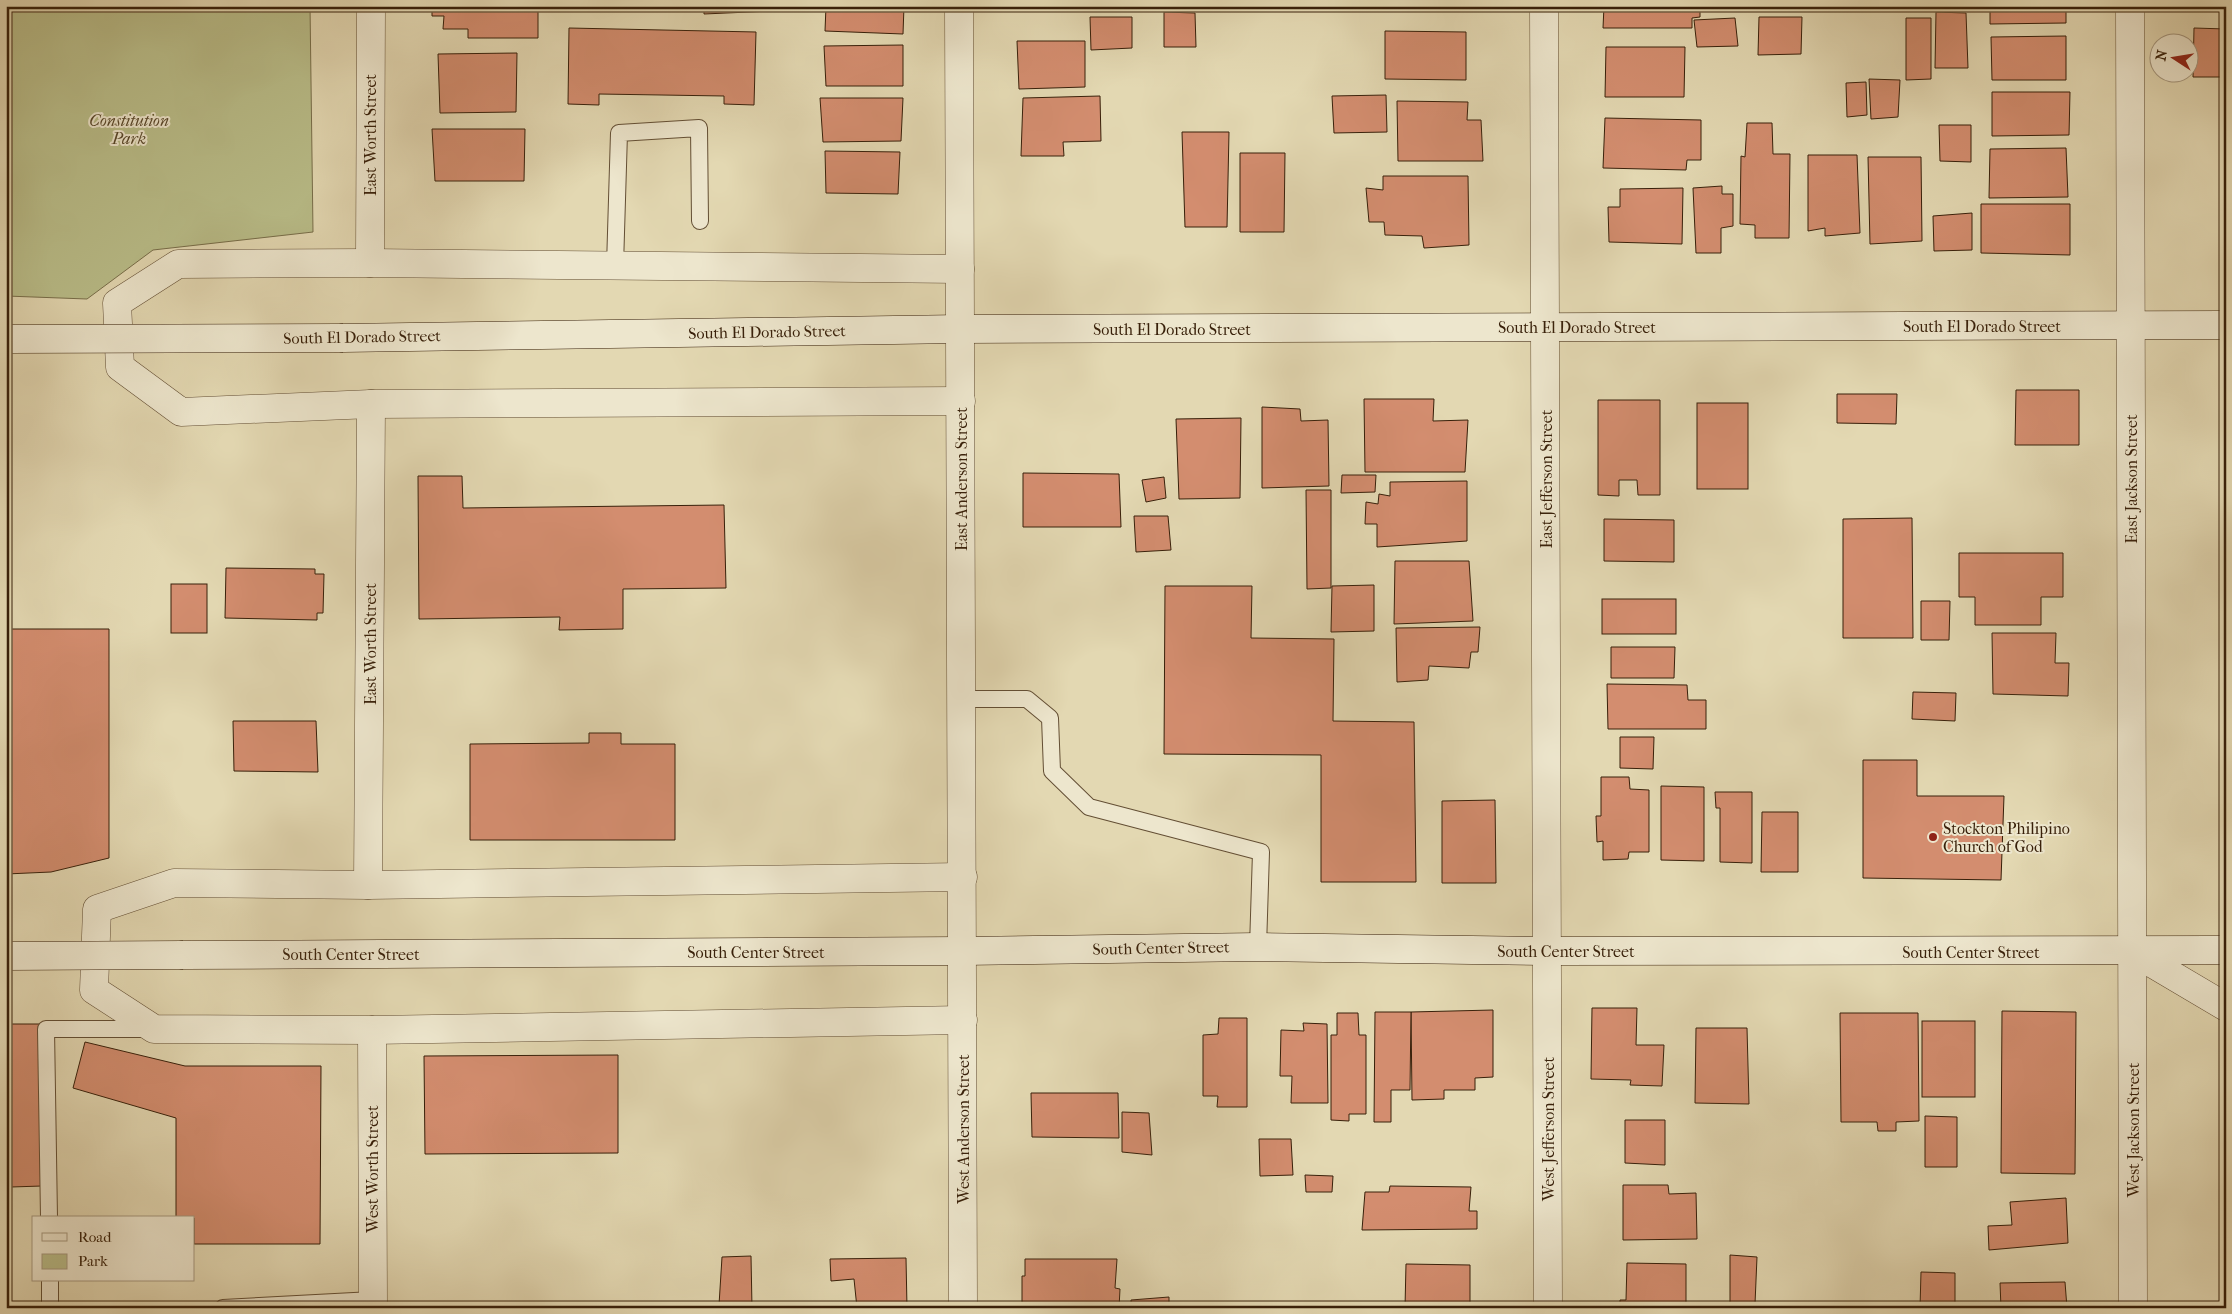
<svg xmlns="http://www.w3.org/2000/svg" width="2232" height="1314" viewBox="0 0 2232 1314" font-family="'IM FELL French Canon',serif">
<rect width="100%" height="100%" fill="#e3d8b2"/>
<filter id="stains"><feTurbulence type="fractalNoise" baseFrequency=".004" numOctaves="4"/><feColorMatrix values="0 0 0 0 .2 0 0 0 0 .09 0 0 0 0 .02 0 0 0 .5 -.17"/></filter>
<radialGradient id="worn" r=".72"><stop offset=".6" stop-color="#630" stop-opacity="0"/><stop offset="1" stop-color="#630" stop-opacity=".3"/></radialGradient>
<polygon fill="#b9bd89" stroke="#786e4a" points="6,6 310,6 313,232 153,250 87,299 6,296"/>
<g fill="#d38d6f" stroke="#38200a">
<polygon points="432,6 538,6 538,38 468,38 468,29 443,29 444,16 432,16"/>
<polygon points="704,6 771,6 771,11 704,14"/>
<polygon points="826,6 904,6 903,34 825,31"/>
<polygon points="1604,6 1700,6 1700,17 1692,18 1692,28 1603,28"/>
<polygon points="1990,6 2066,6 2066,23 1990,24"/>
<rect x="2193" y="6" width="33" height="3"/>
<polygon points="1164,12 1195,13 1196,47 1164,47"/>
<polygon points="1936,12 1966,13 1968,68 1935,68"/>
<polygon points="1090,17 1132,17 1132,48 1091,50"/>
<polygon points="1759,17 1802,17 1801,54 1758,55"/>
<polygon points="1735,18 1738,46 1697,47 1694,20"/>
<polygon points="1906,18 1931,18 1931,79 1906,80"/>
<polygon points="569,28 756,32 754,105 724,104 724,96 599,94 599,105 568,104"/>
<polygon points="2194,28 2226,29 2226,77 2193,77"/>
<polygon points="1385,31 1466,32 1466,80 1385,79"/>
<polygon points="2066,36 2066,80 1992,80 1991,37"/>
<polygon points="1017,41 1085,41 1085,87 1019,89"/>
<polygon points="903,45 903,86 826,86 824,46"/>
<polygon points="1606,47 1685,47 1684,97 1605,97"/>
<polygon points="517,53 516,112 440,113 438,54"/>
<polygon points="1869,79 1900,80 1898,117 1871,119"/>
<polygon points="1866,82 1867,115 1847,117 1846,83"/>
<polygon points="1992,92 2070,92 2069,135 1992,136"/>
<polygon points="1386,95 1387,132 1334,133 1332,96"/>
<polygon points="1100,96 1101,141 1063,142 1064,156 1021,156 1023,98"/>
<polygon points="820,98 903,98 901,141 823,142"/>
<polygon points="1397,101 1468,102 1467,120 1481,120 1483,161 1398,161"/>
<polygon points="1605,118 1701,120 1701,160 1687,160 1686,170 1603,168"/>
<polygon points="1747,123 1772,123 1773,154 1790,154 1789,238 1755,238 1755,225 1740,224 1741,156 1745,157"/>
<polygon points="1939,125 1971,125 1971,162 1940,161"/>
<polygon points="432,129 525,129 524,181 435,181"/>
<polygon points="1182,132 1229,132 1227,227 1185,227"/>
<polygon points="2066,148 2068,197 1989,198 1990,149"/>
<polygon points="825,151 900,152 898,194 826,193"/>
<polygon points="1240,153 1285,153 1284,232 1240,232"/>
<polygon points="1808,155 1857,155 1860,233 1825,236 1825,228 1808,231"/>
<polygon points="1868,157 1921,157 1922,241 1870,244"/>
<polygon points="1383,176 1468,176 1469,245 1424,248 1422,236 1385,235 1384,222 1369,222 1366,188 1383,190"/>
<polygon points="1722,186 1722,194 1733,194 1733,226 1721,228 1721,253 1696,253 1693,188"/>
<polygon points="1683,188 1682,244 1609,242 1608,207 1620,207 1620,189"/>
<polygon points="1981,204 2070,204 2070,255 1981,253"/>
<polygon points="1972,213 1972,250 1934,251 1933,216"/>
<polygon points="2016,390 2079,390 2079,445 2015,445"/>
<polygon points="1837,394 1897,394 1896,424 1837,423"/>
<polygon points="1364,399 1434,399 1433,421 1468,420 1465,472 1365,472"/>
<polygon points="1598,400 1660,400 1660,495 1638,495 1637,480 1619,480 1619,496 1598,495"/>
<rect x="1697" y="403" width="51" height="86"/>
<polygon points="1262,407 1300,409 1301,421 1328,420 1329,486 1262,488"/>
<polygon points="1241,418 1240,498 1179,499 1176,419"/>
<polygon points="1023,473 1119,474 1121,527 1023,527"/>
<polygon points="1342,475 1376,475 1375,492 1341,493"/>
<polygon points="418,476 462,476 463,508 724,505 726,588 623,589 623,629 559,630 560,617 419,619"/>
<polygon points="1164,477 1166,498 1146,502 1142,480"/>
<polygon points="1467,481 1467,541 1377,547 1377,524 1365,524 1366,502 1378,504 1379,494 1390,496 1390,482"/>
<polygon points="1306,490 1331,490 1331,588 1307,589"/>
<polygon points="1134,516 1168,516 1171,550 1136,552"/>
<polygon points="1912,518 1913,638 1843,638 1843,519"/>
<polygon points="1604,519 1674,520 1674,562 1604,561"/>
<polygon points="1959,553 2063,553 2063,597 2041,597 2041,625 1975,625 1975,597 1959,597"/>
<polygon points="1395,561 1469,561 1473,621 1394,624"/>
<polygon points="226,568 315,569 315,574 324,574 323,613 317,613 317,620 225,618"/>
<rect x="171" y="584" width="36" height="49"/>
<polygon points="1374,585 1374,631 1331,632 1332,586"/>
<polygon points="1165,586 1252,586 1251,638 1334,639 1333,721 1414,722 1416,882 1321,882 1321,755 1164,754"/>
<rect x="1602" y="599" width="74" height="35"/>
<polygon points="1921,601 1950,601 1949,640 1921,640"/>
<polygon points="1480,627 1478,652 1471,652 1469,668 1429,666 1428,680 1397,682 1396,628"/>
<polygon points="6,629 109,629 109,858 51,872 6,874"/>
<polygon points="1992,633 2056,633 2055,663 2069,663 2068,696 1993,694"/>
<polygon points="1611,647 1675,647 1674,678 1611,678"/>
<polygon points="1607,684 1687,685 1688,700 1706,700 1706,729 1608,729"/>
<polygon points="1913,692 1956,693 1955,721 1912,719"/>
<polygon points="233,721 316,721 318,772 234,771"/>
<polygon points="589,733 621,733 621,744 675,744 675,840 470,840 470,744 589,743"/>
<polygon points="1620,737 1654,737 1653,769 1620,768"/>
<polygon points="1863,760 1917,760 1917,796 2004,796 2001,880 1863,878"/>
<polygon points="1601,777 1629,777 1630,789 1649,790 1649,852 1629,852 1628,859 1603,860 1603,841 1597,842 1596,816 1601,816"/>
<polygon points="1661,786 1704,787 1704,861 1661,860"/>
<polygon points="1715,792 1752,792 1752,863 1720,862 1720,808 1716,808"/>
<polygon points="1495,800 1496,883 1442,883 1442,801"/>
<polygon points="1762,812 1798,812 1798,872 1761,872"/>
<polygon points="1592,1008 1637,1008 1636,1045 1664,1045 1662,1086 1630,1085 1631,1080 1591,1079"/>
<polygon points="1493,1010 1493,1077 1475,1078 1475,1090 1444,1090 1444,1099 1412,1100 1411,1012"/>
<polygon points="2002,1011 2076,1012 2075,1174 2001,1173"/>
<polygon points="1375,1012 1411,1012 1410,1090 1391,1090 1391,1122 1374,1122"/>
<polygon points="1337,1013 1358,1013 1359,1035 1366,1035 1366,1114 1349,1114 1349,1121 1331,1120 1331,1035 1337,1035"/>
<polygon points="1840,1013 1918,1013 1919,1121 1896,1122 1896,1131 1878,1131 1877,1122 1841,1122"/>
<polygon points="1219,1018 1247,1018 1247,1107 1217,1107 1218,1096 1203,1096 1203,1035 1218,1034"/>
<rect x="1922" y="1021" width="53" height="76"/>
<polygon points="1303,1023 1327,1024 1328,1103 1291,1103 1292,1076 1280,1076 1281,1030 1304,1031"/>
<polygon points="6,1024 42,1024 42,1186 11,1187 11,1308 6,1308"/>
<polygon points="1696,1028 1747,1028 1749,1104 1695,1103"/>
<polygon points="85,1042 185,1066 321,1066 320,1244 194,1244 194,1218 176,1218 176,1118 73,1088"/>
<polygon points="618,1055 618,1153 425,1154 424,1056"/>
<polygon points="1031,1093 1118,1093 1119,1138 1032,1137"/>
<polygon points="1122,1112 1149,1113 1152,1155 1122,1152"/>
<polygon points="1925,1116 1957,1117 1957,1167 1925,1167"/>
<polygon points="1625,1120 1665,1120 1665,1165 1625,1163"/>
<polygon points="1259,1139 1291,1139 1293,1175 1260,1176"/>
<polygon points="1305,1175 1333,1176 1332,1192 1306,1192"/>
<polygon points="1623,1185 1668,1185 1669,1194 1696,1193 1697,1239 1623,1240"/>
<polygon points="1390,1186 1471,1187 1469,1211 1477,1211 1477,1229 1362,1230 1365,1192 1389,1192"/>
<polygon points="2066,1198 2068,1243 1989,1250 1988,1226 2012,1225 2010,1202"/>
<polygon points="1730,1255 1757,1257 1755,1304 1730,1304"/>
<polygon points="751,1256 752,1308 701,1308 701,1304 719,1305 722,1257"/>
<polygon points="906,1258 907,1308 857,1308 854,1279 831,1281 830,1259"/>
<polygon points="1025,1259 1117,1259 1115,1288 1120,1289 1119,1308 1022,1308 1022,1276 1025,1276"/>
<polygon points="1627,1263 1686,1264 1686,1308 1620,1308 1620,1300 1626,1300"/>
<polygon points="1406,1264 1470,1265 1470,1308 1405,1308"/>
<polygon points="1921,1272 1955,1273 1955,1308 1920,1308"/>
<polygon points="2065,1282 2067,1308 2001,1308 2000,1283"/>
<polygon points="1169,1297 1169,1308 1131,1308 1131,1300"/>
</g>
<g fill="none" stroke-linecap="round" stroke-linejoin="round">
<g stroke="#634e34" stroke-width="18">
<g id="lane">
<polyline points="615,266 619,133 699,128 700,221"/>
<polyline points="960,699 1027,699 1050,718 1052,771 1089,807 1261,852 1258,947"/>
<polyline points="49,1218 46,1029 149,1029"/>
<polyline points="50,1280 50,1308"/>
<polyline points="223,1308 373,1300"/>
</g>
</g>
<g stroke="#634e34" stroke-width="29">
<g id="street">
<polyline points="959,6 963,1308"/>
<polyline points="1544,6 1548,1308"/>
<polyline points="2130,6 2133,1308"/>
<polyline points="370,263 371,6"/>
<polyline points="960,269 370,263 178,264 117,303 120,367 181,412 371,404 961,401"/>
<polyline points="963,877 368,885 174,883 97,909 94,990 154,1029 372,1030 963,1020"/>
<polyline points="368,885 371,404"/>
<polyline points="2133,952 2226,1007"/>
<polyline points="372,1030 373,1308"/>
</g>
</g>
<g stroke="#38200a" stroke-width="29">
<g id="secondary">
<polyline points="343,338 960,329 2226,325"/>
<polyline points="183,955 963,951 1258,947 1546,951 2226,950"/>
</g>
</g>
<use href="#lane" stroke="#ede6cd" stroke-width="16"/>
<use href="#street" stroke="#ede6cd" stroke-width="28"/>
<use href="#secondary" stroke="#ede6cd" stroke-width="28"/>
<g stroke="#38200a" stroke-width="29" stroke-linecap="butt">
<g id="secondary-bridge">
<polyline points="6,339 343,338"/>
<polyline points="6,956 183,955"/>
</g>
</g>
<use href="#secondary-bridge" stroke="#ede6cd" stroke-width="28"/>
</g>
<circle fill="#8f2418" stroke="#ede6cd" stroke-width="2" cx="1933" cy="837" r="5"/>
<g text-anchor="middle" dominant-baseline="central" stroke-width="4" stroke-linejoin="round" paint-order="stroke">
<g font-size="16" font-style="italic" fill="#58472a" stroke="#ede6cd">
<text x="129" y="120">Constitution<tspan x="129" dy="18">Park</tspan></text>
</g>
<g font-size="16" fill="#38200a" stroke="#ede6cd">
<text transform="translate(370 135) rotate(-90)">East Worth Street</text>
<text x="1982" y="326">South El Dorado Street</text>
<text x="1577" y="327">South El Dorado Street</text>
<text x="1172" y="329">South El Dorado Street</text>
<text transform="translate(767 332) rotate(-1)">South El Dorado Street</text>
<text transform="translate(362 337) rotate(-1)">South El Dorado Street</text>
<text transform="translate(961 479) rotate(-90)">East Anderson Street</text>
<text transform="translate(1546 479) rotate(-90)">East Jefferson Street</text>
<text transform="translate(2131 479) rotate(-90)">East Jackson Street</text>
<text transform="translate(370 644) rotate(-90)">East Worth Street</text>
<text transform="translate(1161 948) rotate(-1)">South Center Street</text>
<text x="1566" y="951">South Center Street</text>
<text x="756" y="952">South Center Street</text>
<text x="1971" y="952">South Center Street</text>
<text x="351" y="954">South Center Street</text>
<text transform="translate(963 1129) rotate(-90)">West Anderson Street</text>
<text transform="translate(1548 1129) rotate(-90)">West Jefferson Street</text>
<text transform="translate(2133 1130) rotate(-90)">West Jackson Street</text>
<text transform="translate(372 1169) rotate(-90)">West Worth Street</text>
</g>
<g font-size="16" fill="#38200a" stroke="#ede6cd" text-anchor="start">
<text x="1943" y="828">Stockton Philipino<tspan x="1943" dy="18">Church of God</tspan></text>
</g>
</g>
<rect width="2232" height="1314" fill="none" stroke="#e3d8b2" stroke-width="25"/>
<rect x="8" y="8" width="2217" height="1299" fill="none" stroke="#38200a" stroke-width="2.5"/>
<rect x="12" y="12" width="2207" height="1289" fill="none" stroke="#38200a"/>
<rect x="32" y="1216" width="162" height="65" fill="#ede6cd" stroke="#a5977f"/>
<rect x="42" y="1233" width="25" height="8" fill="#ede6cd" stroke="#a5977f"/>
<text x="78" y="1242" font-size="15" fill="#38200a">Road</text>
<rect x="42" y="1254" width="25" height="15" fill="#b9bd89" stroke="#a5977f"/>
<text x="78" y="1266" font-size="15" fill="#38200a">Park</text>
<g transform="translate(2174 58) rotate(282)"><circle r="24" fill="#ede6cd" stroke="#a5977f"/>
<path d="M0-4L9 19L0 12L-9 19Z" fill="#8f2418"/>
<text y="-8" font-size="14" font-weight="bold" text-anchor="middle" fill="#38200a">N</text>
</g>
<rect width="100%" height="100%" filter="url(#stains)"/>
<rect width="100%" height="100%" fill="url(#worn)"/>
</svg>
